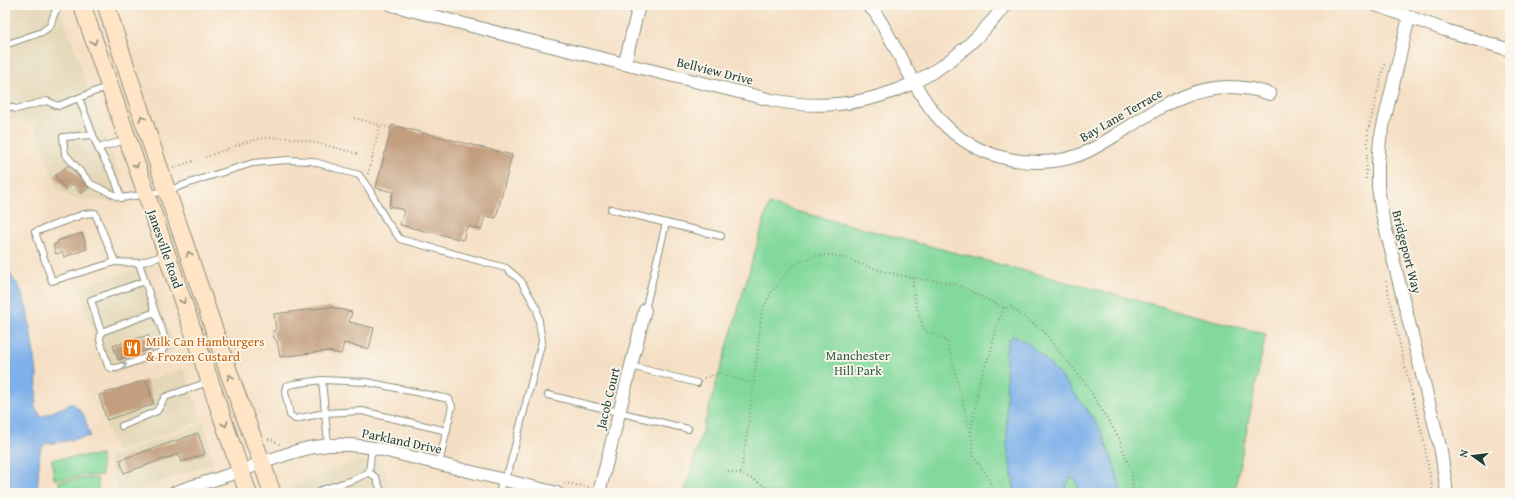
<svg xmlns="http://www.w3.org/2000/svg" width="1515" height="498" viewBox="0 0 1515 498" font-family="'Gentium Book Plus',serif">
<rect width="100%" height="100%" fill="#fbf7ec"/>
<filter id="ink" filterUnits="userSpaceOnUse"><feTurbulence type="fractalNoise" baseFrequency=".025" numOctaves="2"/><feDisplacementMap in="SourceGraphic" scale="8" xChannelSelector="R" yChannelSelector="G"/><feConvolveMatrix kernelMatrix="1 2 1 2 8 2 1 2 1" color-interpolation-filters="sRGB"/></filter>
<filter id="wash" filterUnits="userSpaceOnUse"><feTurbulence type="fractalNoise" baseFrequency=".012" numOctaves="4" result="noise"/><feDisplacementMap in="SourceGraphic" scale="16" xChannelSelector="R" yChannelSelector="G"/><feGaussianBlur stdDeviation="0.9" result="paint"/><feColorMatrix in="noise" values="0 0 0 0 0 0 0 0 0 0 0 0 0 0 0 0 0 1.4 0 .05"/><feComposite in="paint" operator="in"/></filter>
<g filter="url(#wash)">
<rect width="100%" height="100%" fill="#f5dfc4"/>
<g fill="#e3d7b7">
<polygon points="5,5 59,5 129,203 75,199 58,191 33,123 5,118"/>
<polygon points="146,266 175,348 166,355 114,374 105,370 79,287"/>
<polygon points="184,369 202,421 115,452 96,397"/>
<polygon points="204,423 213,463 129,493 119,493 108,458"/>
<polygon points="359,460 381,462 392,493 295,493 293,486"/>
</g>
<g fill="#83d99d" stroke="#518b68">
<polygon points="769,204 1266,334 1234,493 684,493"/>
<polygon points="101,455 102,475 54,479 52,459"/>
<polygon points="97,478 99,493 60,493 59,481"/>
</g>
<g fill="#7eb0ea" stroke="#4e768f">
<polygon points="5,261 13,279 19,286 27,310 37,374 36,402 34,405 41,417 73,403 84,415 90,436 55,443 46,443 40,450 37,493 6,493 5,492"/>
<path d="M1013,336C1035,339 1088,409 1100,429C1103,435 1105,443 1108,449C1114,464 1119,477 1121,493H1080L1075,479L1070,478L1063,493H1015L1007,446L1006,349L1009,339Z"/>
</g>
<g id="blocks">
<g fill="#c39f7f">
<polygon points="392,125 512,155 496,218 485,216 481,230 467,226 463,240 400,225 404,210 389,206 393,192 376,188"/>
<polygon points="68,165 89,188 81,194 73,184 66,190 55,176"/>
<polygon points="82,233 87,249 64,257 62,252 56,254 53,245 58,243 57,241"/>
<polygon points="330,307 352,312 349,322 374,328 369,349 344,343 341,354 328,351 280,357 277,341 274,338 273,331 276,329 274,314"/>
<polygon points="148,335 153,348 118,360 113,346"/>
<polygon points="146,380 154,404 107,420 99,395"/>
<polygon points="198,433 205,454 182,462 179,454 124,473 120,460"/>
</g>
</g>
</g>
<g filter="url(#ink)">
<use href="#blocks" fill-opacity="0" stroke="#8a8e7c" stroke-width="1"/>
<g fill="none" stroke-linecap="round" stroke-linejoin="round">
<g stroke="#8a8e7c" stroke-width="8">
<g id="lane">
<polyline points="5,45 42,32 50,26 55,12 61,5"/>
<polyline points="79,98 98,148 126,140"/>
<polyline points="5,105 16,109 47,101 58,106 109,86"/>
<polyline points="93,135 63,137 65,154 91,184 121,198"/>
<polyline points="98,148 115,179 121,198 167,191 204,178 253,163 287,160 311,161 359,175 369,189 386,220 400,239 506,268 521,281 537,309 542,341 509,469 503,479 499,493"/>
<polyline points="611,209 666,223 645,310"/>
<polyline points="666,223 721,236"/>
<polyline points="115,262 95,213 84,214 35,232 52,281 115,262 139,263 166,255"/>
<polyline points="139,263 155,312 101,332 91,300 145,281"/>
<path d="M101,332L100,340L108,366L111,368H117L159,353C172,346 159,323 155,312"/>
<polyline points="631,366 697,383"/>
<polyline points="322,380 293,384 286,386 285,392 290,415 295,419 325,413 362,411 447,431"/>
<polyline points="548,395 688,429"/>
<polyline points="122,426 157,411 165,397 208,382"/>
<polyline points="328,445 322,380 367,382 449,399 452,406 439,464"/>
<polyline points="369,472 376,478 382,493"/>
<polyline points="321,493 321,490 353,480 369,472 372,447"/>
</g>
</g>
<g stroke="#8a8e7c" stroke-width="14">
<g id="street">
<path d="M392,5L510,36L772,100C866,119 948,80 1005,5"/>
<path d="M867,5L874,11L881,22C900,54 916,94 942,122C958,139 979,151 1001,157C1026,164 1055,164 1079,155C1095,149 1109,139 1124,130C1172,99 1211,74 1270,94"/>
<polyline points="1376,5 1445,30 1510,50"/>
<polyline points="1409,17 1380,139 1378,163 1378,187 1382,214 1441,451 1447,493"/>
<polyline points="625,63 639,5"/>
<path d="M173,493C194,485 216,480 237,472C262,464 288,451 315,447C336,443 358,445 379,449L557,493"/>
<polyline points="599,493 645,310"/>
</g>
</g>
<g stroke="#8a8e7c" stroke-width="19">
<g id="secondary">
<polyline points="82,5 248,493"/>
<path d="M106,5C145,128 187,251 229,373C243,413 259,452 272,493"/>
</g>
</g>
<g stroke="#8a8e7c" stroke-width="2" stroke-dasharray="1 3" stroke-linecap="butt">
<polyline points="354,118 380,125"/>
<path d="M205,157C223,151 240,143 258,139C292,133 326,146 359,154"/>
<polyline points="173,168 193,161"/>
<polyline points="368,174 380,125 391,128 389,137"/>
<polyline points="1366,179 1368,131 1385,62"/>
<polyline points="389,208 393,192"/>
<path d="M914,278C910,292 920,317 924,330L947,341L971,434L974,457L986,474L994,493"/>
<polyline points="1386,281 1405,367 1423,437 1433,493"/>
<polyline points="704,378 719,373 752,383"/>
<polyline points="971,432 980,379 990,354 998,322 1004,308"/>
<polyline points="268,439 271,439 281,445"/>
<path d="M728,471C745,474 757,481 771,491V493"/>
<polyline points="741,473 751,406 762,310 771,293 793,265 815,256 834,255 885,272 914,278 954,283 1004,308 1011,307 1043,331 1085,383 1119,438 1132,474 1133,493"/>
<polyline points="564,483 589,487"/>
</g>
<use href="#lane" stroke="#fff" stroke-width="6"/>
<use href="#street" stroke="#fff" stroke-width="12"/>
<use href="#secondary" stroke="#ffe4c6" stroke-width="17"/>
</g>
<defs><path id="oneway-chevron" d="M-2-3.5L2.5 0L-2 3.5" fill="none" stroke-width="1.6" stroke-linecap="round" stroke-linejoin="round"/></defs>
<g stroke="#8f907d">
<use href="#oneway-chevron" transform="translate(94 42) rotate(71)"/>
<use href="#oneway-chevron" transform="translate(142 118) rotate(-109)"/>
<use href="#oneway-chevron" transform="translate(136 165) rotate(70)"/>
<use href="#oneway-chevron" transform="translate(189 254) rotate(-109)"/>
<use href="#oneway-chevron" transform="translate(183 301) rotate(71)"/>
<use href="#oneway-chevron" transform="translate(230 377) rotate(-109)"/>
<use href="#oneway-chevron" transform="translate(225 424) rotate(71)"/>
</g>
<use stroke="#8f9e9a" href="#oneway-chevron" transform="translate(124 365) rotate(-19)"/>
</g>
<defs>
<g id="restaurant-square" transform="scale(1)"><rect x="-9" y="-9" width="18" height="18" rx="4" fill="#e8710a" stroke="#fbf7ec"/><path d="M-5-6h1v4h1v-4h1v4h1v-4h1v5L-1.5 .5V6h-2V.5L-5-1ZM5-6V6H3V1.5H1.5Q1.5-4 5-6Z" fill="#fff"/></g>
</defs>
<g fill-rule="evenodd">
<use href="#restaurant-square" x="132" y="348"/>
</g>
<g text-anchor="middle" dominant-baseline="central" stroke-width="3.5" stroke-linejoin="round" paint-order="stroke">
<g font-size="13" fill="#1f3d34" stroke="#fbf7ec">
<text transform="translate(715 71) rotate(14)">Bellview Drive</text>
<text transform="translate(1121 115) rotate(-30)">Bay Lane Terrace</text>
<text transform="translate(165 249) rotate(71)">Janesville Road</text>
<text transform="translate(1407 252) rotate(76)">Bridgeport Way</text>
<text transform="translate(608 398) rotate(-76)">Jacob Court</text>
<text transform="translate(402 441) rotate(12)">Parkland Drive</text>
</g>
<g font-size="13" fill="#c56008" stroke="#fbf7ec" text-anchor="start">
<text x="146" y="341">Milk Can Hamburgers<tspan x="146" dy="15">&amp; Frozen Custard</tspan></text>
</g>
<g font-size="13" fill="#335c49" stroke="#fbf7ec">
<text x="858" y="355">Manchester<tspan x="858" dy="15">Hill Park</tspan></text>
</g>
</g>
<rect width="1515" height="498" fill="none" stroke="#fbf7ec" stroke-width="20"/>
<g transform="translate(1473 456) rotate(284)" stroke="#fbf7ec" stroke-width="3" paint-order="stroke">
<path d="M0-3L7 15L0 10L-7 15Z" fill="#1f3d34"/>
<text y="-6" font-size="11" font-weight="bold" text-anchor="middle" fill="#1f3d34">N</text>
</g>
</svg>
